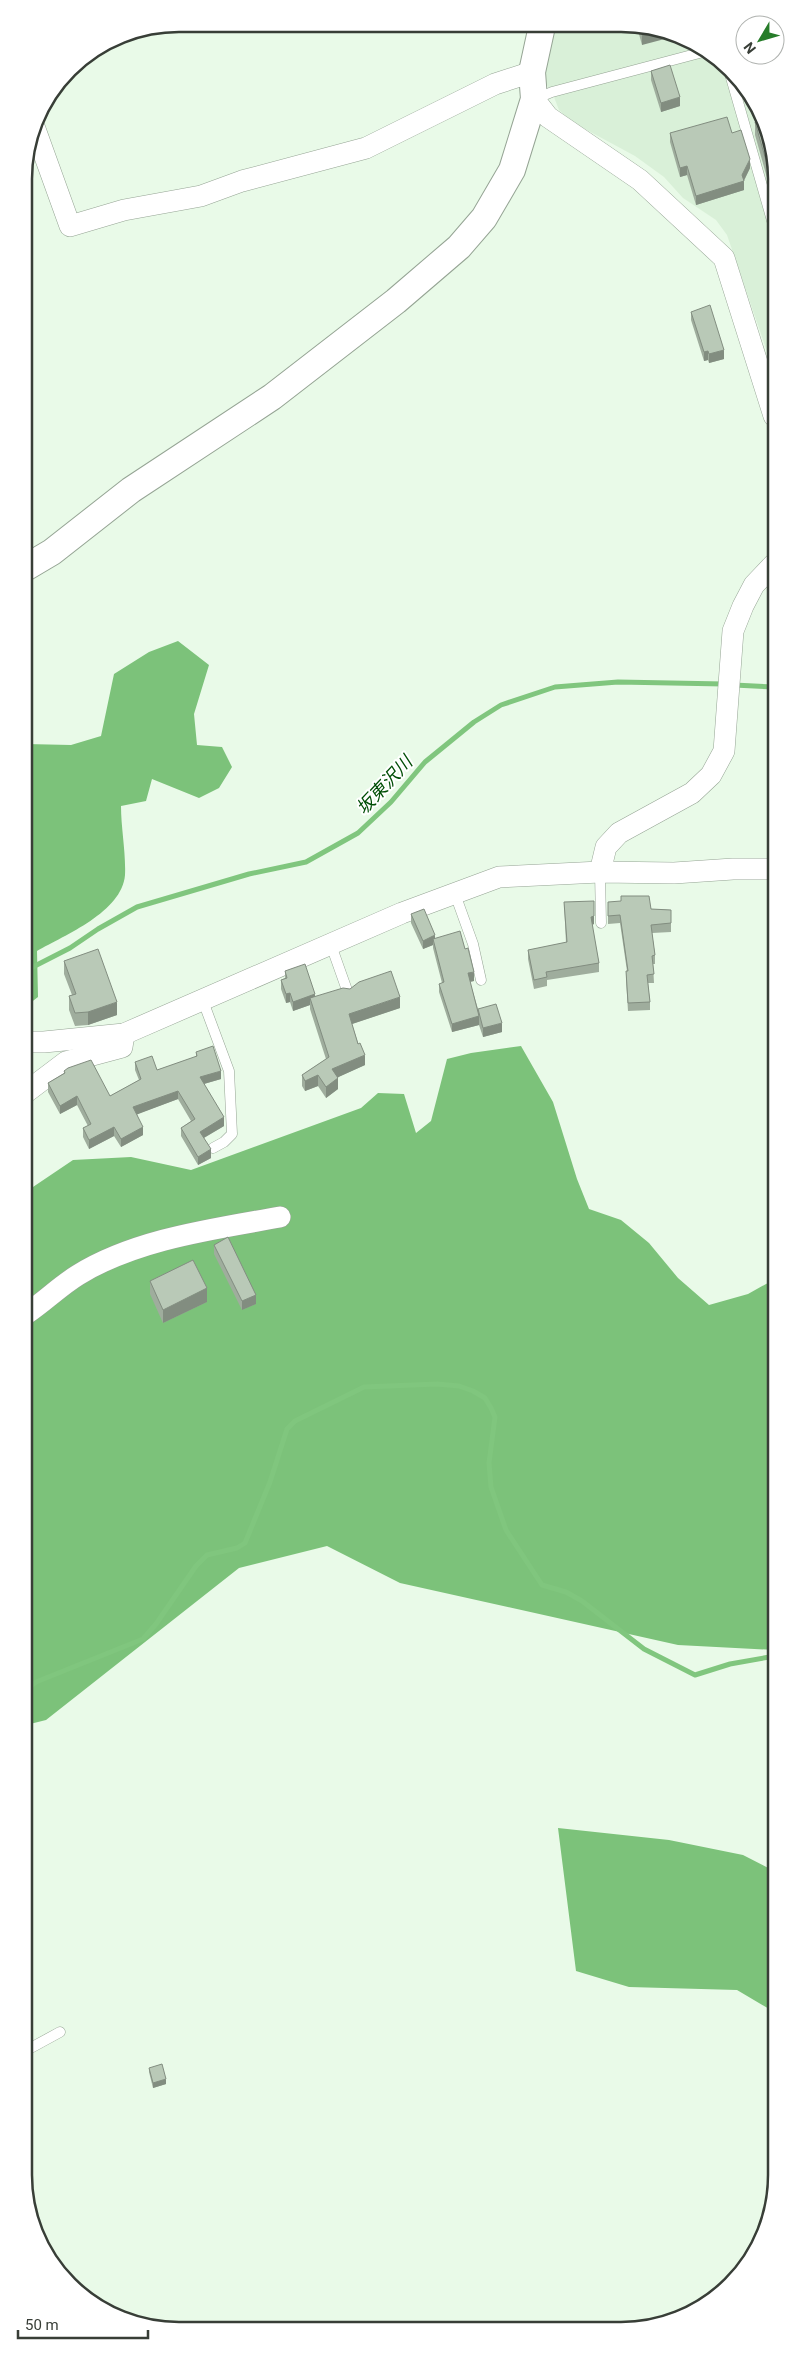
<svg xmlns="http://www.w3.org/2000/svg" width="800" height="2355" viewBox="0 0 800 2355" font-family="Roboto,'Noto Sans JP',sans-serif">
<rect width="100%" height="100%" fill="#e9fae8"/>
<polygon fill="#d9f0d8" points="549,26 651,27 698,44 731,70 756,102 773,149 773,369 727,235 716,220 683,198 664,177 635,156 572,122 559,110 552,92 538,73"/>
<g fill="#7cc27a">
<path d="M178,641L209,665L194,714L197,745L222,747L232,767L219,788L199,798L152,779L146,801L121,806C121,828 126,853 125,875C122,912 65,935 37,951L38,997L25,1007V746L26,744L71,745L101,736L114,674L149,652Z"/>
<polygon points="521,1046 553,1102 577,1179 589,1209 621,1220 649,1243 678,1278 709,1305 748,1294 775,1279 775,1650 678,1645 400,1583 327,1546 239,1568 46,1720 26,1725 25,1190 30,1189 73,1160 131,1157 191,1170 361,1108 378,1093 404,1094 416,1133 431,1121 447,1059 471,1053"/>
<polygon points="558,1828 669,1840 743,1855 776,1872 776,2013 737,1990 629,1987 576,1971"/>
</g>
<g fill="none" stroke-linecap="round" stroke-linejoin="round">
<g stroke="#80c67e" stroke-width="5">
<polyline points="734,685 774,687"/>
<polyline points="25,971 70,948 98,929 137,907 249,874 306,862 358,833 391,802 425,762 474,722 501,705 555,687 618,682 724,684"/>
<polyline points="26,1690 36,1682 143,1639 156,1624 196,1566 207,1555 237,1548 245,1543 270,1482 287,1429 295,1421 364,1387 437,1384 459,1386 473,1391 485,1398 491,1408 495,1417 489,1463 491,1487 506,1530 542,1585 566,1592 582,1601 644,1649 695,1675 730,1664 775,1656"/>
</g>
<g stroke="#95a494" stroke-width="11">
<g id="service">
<polyline points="728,67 773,224"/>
<polyline points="535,99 552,92 707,51"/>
<polyline points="600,872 601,923"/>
<polyline points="455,894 473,944 481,980"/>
<polyline points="331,945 348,993"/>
<polyline points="203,1001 229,1071 232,1134 224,1142 213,1148"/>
<polyline points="27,2050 60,2032"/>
</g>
</g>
<g stroke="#95a494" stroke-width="22">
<g id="minor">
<polyline points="534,99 548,117 640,180 724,258 774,416"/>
<polyline points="35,129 70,226 124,210 201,196 242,181 366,148 495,84 532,72"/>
<polyline points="600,872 606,847 619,833 692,793 711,775 724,751 733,631 743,606 754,585 774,564"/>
<polyline points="25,1042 44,1042 124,1034 402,913 499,877 600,872 674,873 733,869 774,869"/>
<polyline points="25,1093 66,1062 122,1047 124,1034"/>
<path d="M26,1314C44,1302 60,1286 78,1275C136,1239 214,1229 280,1217"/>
</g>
</g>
<g stroke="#95a494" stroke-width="28">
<polyline id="tertiary" points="25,568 52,552 131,490 272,397 396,301 459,247 484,218 512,170 534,99 532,72 542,26"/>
</g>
<use href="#service" stroke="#fff" stroke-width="10"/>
<use href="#minor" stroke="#fff" stroke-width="21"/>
<use href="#tertiary" stroke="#fff" stroke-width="26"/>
</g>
<g fill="#9fad9d">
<polygon points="637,27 651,27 642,45"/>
<polygon points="651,71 680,106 661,112 651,80"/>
<polygon points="755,122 773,149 773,199 755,135"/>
<polygon points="670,133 732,133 750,168 744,181 744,190 696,205 687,175 680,177 670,142"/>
<polygon points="691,312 724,359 709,363 708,360 704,361 691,320"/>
<polygon points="564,902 594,924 592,925 599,963 599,972 547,980 547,986 534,989 528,959 528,950 566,943"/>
<polygon points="608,902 651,909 671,910 671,932 652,933 655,955 655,964 653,964 654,983 648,983 650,1002 650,1010 628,1011 626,979 626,971 627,971 620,923 608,924"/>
<polygon points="411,914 435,938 474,981 470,982 478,1009 502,1032 483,1037 479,1025 452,1032 439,992 439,984 442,983 433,948 433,945 423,949 411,923"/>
<polygon points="64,961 117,1015 88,1025 75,1026 69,1010 69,996 72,995 64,974"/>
<polygon points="285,971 315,996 400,1008 352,1024 365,1065 338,1077 338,1089 326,1098 318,1086 305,1091 302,1086 302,1075 326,1059 310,1009 310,1005 293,1011 290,1002 286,1003 281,989 281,980 285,978"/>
<polygon points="196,1052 221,1079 204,1084 224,1126 204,1138 211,1158 198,1165 181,1136 181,1128 191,1121 178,1099 137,1114 143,1135 121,1147 114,1136 89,1149 83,1137 83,1128 88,1126 77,1105 60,1114 48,1092 48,1083 64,1073 64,1071 110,1096 139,1080 135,1070 135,1062 157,1070 196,1057"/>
<polygon points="214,1245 256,1304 242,1310 214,1254"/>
<polygon points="150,1281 207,1302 163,1323 150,1294"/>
<polygon points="149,2068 166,2084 153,2088 149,2072"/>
</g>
<g fill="#828d80">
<polygon points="651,27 676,36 642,45 642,29"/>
<polygon points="680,97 680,106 661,112 661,103"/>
<polygon points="750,159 750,168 743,182 744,181 744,190 696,205 696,196 742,175"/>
<polygon points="687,166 687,175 680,177 680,168"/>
<polygon points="724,350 724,359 709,363 709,354"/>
<polygon points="708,351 708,360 704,361 704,352"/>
<polygon points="594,916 594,924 591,925 591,917"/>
<polygon points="435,935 435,944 433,939 433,945 423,949 423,941"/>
<polygon points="474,972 474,981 468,982 468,973"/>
<polygon points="290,993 290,1002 286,1003 286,994"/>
<polygon points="315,994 315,1003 310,998 310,1005 293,1011 293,1002"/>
<polygon points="400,997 400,1008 349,1025 349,1014"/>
<polygon points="117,1002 117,1015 88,1025 88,1012"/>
<polygon points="479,1016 479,1025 452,1032 452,1024"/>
<polygon points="502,1023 502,1032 483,1037 483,1028"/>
<polygon points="365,1055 365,1065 332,1080 332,1069"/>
<polygon points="221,1071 221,1079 200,1085 200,1077"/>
<polygon points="318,1075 318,1086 305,1091 305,1081"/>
<polygon points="338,1078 338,1089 326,1098 326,1087"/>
<polygon points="178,1091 178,1099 133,1116 133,1107"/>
<polygon points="77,1096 77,1105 60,1114 60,1106"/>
<polygon points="224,1117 224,1126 200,1140 200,1132"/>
<polygon points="114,1127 114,1136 89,1149 89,1140"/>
<polygon points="143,1127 143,1135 121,1147 121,1139"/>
<polygon points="211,1149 211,1158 198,1165 198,1157"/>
<polygon points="207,1288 207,1302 163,1323 163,1310"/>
<polygon points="256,1295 256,1304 242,1310 242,1301"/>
<polygon points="166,2079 166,2084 153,2088 153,2083"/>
</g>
<g fill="#b9c9b7" stroke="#828d80">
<polygon points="642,27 650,27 642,29"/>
<polygon points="670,65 680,97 661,103 651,71"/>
<polygon points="727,117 732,133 741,130 750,159 742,175 744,181 696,196 687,166 680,168 670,133"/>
<polygon points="762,120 773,149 773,185 755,122"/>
<polygon points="710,305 724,350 709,354 708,351 704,352 691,312"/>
<polygon points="621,896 649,896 651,909 671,910 671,923 651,925 655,955 652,956 654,974 647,975 650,1002 628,1003 626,971 628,971 620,915 608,916 608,902 621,901"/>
<polygon points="594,901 594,916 591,917 599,963 546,972 547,977 534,980 528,950 567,942 564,902"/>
<polygon points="424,909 435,935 423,941 411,914"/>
<polygon points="460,931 465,949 468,948 474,972 468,973 479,1016 452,1024 439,984 444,982 433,939"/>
<polygon points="98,949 117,1002 88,1012 75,1013 69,996 76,994 64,961"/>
<polygon points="305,964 315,994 293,1002 290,993 286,994 281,980 287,978 285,971"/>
<polygon points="391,971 400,997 349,1014 358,1044 360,1043 365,1055 332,1069 338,1078 326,1087 318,1075 305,1081 302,1075 329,1057 310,998 343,988 350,989 359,982"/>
<polygon points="496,1004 502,1023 483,1028 478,1009"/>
<polygon points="213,1046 221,1071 200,1077 224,1117 200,1132 211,1149 198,1157 181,1128 195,1119 178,1091 133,1107 143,1127 121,1139 114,1127 89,1140 83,1128 91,1124 77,1096 60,1106 48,1083 65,1073 64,1071 68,1068 91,1060 110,1096 141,1079 135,1062 152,1056 157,1070 197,1056 196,1052"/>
<polygon points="228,1237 256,1295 242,1301 214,1245"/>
<polygon points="193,1260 207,1288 163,1310 150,1281"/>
<polygon points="162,2064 166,2079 153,2083 149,2068"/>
</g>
<g text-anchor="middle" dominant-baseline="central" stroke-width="4" stroke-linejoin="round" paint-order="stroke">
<g font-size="18" font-style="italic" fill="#004e06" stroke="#fff">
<text transform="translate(384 785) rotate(-47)">坂東沢川</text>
</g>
</g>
<path d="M0 0H800V2355H0ZM179 32H621A147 147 0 0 1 768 179V2175A147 147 0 0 1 621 2322H179A147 147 0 0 1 32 2175V179A147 147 0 0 1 179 32Z" fill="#fff" fill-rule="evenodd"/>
<path fill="none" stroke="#383e37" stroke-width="2.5" d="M179 32H621A147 147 0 0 1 768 179V2175A147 147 0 0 1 621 2322H179A147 147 0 0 1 32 2175V179A147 147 0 0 1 179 32Z"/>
<g transform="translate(760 40) rotate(232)"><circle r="24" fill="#ffffff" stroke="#afb2af"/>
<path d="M0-4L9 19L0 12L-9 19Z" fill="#267c29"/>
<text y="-8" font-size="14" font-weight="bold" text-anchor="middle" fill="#383e37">N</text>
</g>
<path d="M18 2330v8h130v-8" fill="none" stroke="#383e37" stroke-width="2.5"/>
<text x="25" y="2330" font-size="15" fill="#383e37" stroke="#ffffff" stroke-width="4" paint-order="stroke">50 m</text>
</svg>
